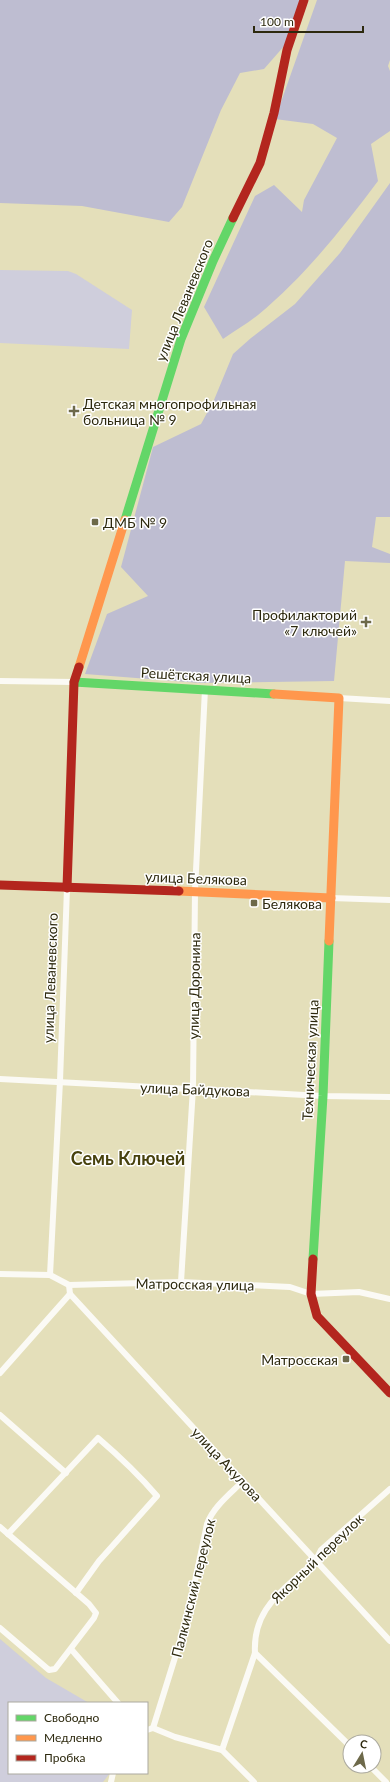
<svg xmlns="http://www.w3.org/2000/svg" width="390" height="1782" viewBox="0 0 390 1782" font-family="Lato,sans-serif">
<rect width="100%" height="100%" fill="#e4dfba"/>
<g fill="#cfcedc">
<polygon points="0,270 68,271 76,274 132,310 129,349 0,343"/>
<polygon points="0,1639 46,1678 89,1703 9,1703 9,1773 110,1773 103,1782 0,1782"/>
</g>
<g fill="#bebdd1">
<polygon points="0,0 300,0 285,45 264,69 240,73 221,110 182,207 169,222 82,206 0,203"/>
<path d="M317,0H390V60L388,66L390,71V131L371,144L378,181C342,229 305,276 258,315C247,324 234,331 223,339L204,307L255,196L274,185L302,212L304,200L337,138L313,124L275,119Z"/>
<polygon points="390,183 390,517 376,517 372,547 390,554 390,563 345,561 334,681 200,683 85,674 107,614 148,596 121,567 153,447 201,424 214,400 233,354 251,338 295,304 340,253"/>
</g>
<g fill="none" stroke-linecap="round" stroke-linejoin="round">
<g stroke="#fbfaf5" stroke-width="6">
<polyline points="0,681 74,682"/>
<polyline points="339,698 390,701"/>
<polyline points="331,898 390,900"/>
<polyline points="0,1079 323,1096 390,1097"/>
<polyline points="0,1274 50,1275 69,1285 181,1282 290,1287 311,1294 359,1292 390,1299"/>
<polyline points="50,1275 60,1081 67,888"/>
<polyline points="181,1282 193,1088 195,891 205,689"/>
<polyline points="69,1285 70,1294 390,1641"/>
<polyline points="0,1373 70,1294"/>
<polyline points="0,1415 66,1473"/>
<polyline points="0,1527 89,1604 96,1613 94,1618 55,1669 49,1670 0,1628"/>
<path d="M8,1534L98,1438C119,1456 139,1475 157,1496L99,1561L76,1593"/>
<polyline points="71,1649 118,1703"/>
<polyline points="255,1653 350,1746"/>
<path d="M153,1728L187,1619L207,1524C213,1507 230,1494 243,1481"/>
<polyline points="147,1730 153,1728 175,1737 222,1750 254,1782"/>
<path d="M222,1750L255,1653C253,1618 272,1598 297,1577C308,1567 315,1564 321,1550L390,1489"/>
<polyline points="370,1766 386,1782"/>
<polyline points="111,1782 113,1773"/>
</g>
<g stroke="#63d668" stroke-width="9">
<polyline points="125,520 181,339 213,261 233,218"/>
<polyline points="74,682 274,694"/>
<polyline points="313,1259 323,1096 329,941"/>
</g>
<g stroke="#ff974d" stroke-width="9">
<polyline points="79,667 125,520"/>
<polyline points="274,694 339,698 329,941"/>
<polyline points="179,891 331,898"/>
</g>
<g stroke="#b3261e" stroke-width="9">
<polyline points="233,218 260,163 274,113 287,50 304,0"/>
<polyline points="0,885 179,891"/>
<polyline points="67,888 74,682 79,667"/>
<polyline points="313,1259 311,1294 317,1316 390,1393"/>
</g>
</g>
<g fill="#6d694a" stroke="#fff" stroke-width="1.5">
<path d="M72 405h4v4h4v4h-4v4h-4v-4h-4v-4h4z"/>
<rect x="91" y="518" width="8" height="8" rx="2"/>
<path d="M364 616h4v4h4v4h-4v4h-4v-4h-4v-4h4z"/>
<rect x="250" y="899" width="8" height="8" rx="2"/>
<rect x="342" y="1355" width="8" height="8" rx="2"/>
</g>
<g text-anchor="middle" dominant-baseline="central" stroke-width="3" stroke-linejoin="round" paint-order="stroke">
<g font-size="14" fill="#2d290e" stroke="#fff">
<text transform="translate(184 300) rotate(-68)">улица Леваневского</text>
<text transform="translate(196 675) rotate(3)">Решётская улица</text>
<text transform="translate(196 878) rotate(2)">улица Белякова</text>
<text transform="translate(50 978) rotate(-88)">улица Леваневского</text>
<text transform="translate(194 986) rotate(-89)">улица Доронина</text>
<text transform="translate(310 1060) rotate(-87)">Техническая улица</text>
<text transform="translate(195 1089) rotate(2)">улица Байдукова</text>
<text transform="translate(195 1284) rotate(1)">Матросская улица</text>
<text transform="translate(227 1464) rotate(47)">улица Акулова</text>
<text transform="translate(317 1558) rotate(-44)">Якорный переулок</text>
<text transform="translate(193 1588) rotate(-76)">Палкинский переулок</text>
</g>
<g font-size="14" fill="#2d290e" stroke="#fff" text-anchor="start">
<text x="83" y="403">Детская многопрофильная<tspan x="83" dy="16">больница № 9</tspan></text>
<text x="103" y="522">ДМБ № 9</text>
<text x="357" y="614" text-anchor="end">Профилакторий<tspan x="357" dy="16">«7 ключей»</tspan></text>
<text x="262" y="903">Белякова</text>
<text x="338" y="1359" text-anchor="end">Матросская</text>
</g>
<g font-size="18" font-weight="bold" fill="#48420e" stroke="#fff">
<text x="128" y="1158">Семь Ключей</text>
</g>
</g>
<rect x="8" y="1702" width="140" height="72" fill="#ffffff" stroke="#aba99f"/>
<rect x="16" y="1715" width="20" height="6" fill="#63d668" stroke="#aba99f"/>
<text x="44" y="1722" font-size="12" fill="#2d290e">Свободно</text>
<rect x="16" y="1735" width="20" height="6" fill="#ff974d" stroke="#aba99f"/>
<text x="44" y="1742" font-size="12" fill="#2d290e">Медленно</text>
<rect x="16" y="1755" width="20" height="6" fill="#b3261e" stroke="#aba99f"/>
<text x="44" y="1762" font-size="12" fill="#2d290e">Пробка</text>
<g transform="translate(362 1754) rotate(10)"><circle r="19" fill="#ffffff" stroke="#aba99f"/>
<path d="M0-3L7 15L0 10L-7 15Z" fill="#6d694a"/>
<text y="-6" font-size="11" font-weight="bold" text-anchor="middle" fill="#2d290e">С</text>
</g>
<path d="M254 26v6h109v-6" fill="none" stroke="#2d290e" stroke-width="2"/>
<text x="260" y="26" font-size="12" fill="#2d290e" stroke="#ffffff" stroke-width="3" paint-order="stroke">100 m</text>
</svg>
